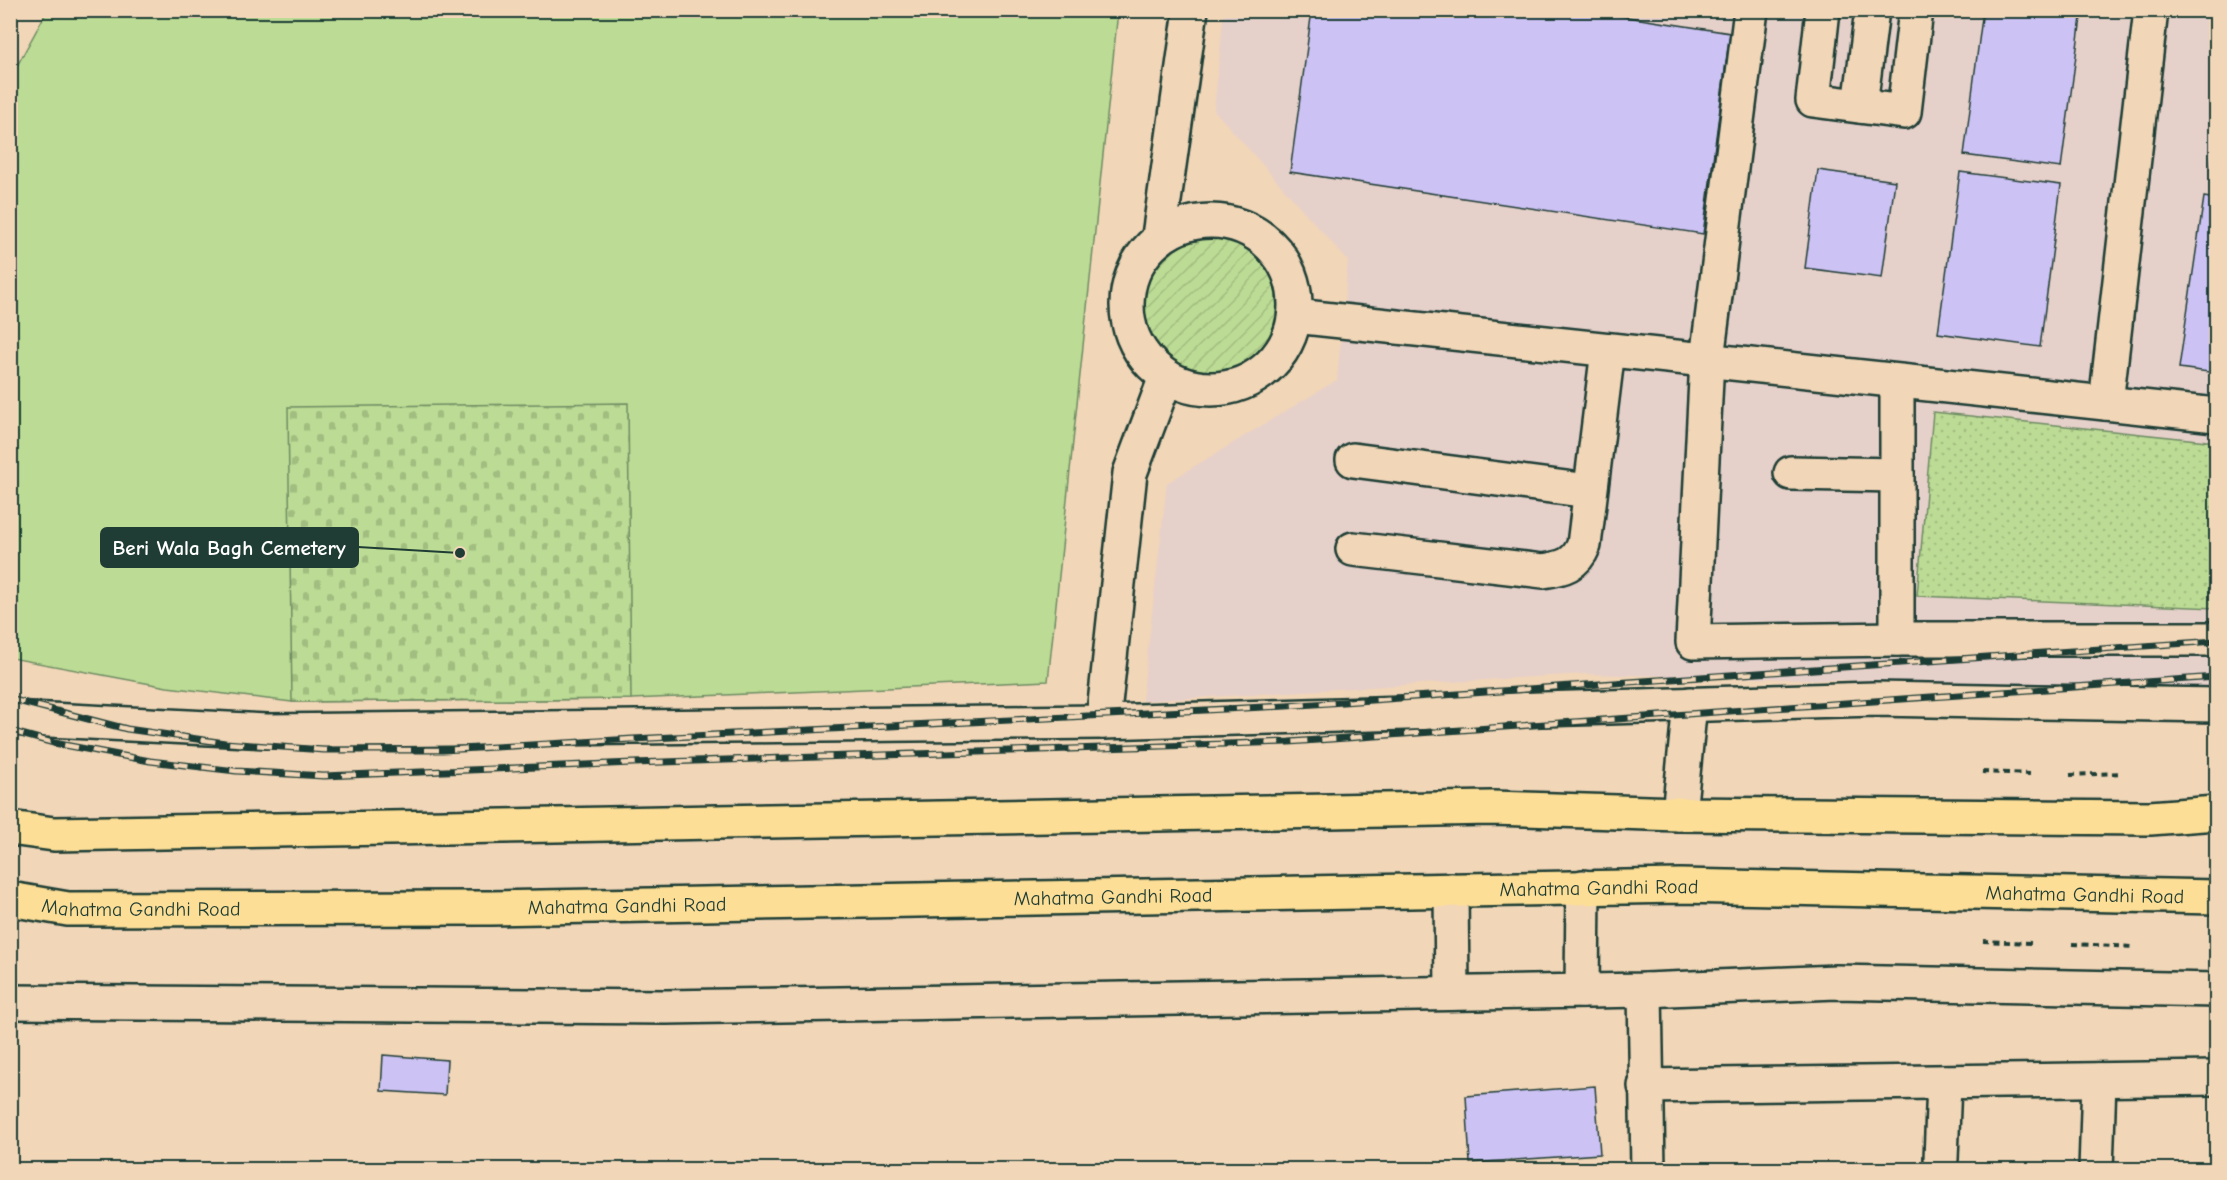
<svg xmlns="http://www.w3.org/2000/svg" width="2227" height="1180" viewBox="0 0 2227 1180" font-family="'Comic Neue',sans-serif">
<defs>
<pattern id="cemetery-stones" width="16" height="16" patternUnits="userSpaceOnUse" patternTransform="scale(1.5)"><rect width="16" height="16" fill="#bcdb94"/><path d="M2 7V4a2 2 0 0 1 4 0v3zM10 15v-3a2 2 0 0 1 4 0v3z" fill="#a1bd80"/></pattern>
<pattern id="park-dots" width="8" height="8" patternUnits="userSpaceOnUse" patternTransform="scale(1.5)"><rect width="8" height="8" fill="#bcdb94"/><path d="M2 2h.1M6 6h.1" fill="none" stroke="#a1bd80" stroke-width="1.8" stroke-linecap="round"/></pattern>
<pattern id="garden-furrows" width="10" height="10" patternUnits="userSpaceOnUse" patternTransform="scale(1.5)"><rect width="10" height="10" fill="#bcdb94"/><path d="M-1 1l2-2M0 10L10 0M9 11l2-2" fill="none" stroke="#a1bd80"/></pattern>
</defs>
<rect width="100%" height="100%" fill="#f1d6b8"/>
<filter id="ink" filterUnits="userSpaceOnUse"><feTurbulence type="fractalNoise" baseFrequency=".0167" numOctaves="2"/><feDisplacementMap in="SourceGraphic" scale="12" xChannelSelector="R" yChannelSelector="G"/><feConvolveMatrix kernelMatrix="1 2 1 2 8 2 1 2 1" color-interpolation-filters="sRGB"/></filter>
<g filter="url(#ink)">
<polygon fill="#e6d0ca" points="1224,11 2216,11 2216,689 1584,674 1142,701 1167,483 1337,380 1348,261 1214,110"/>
<polygon fill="#bcdb94" stroke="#6e8c64" stroke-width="1.5" points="47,11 1118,11 1048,681 631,699 292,702 167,687 11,658 11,77"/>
<polygon fill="url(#cemetery-stones)" stroke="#6e8c64" stroke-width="1.5" points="628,403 631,699 292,702 288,407"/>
<polygon fill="url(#park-dots)" stroke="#6e8c64" stroke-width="1.5" points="1933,412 2216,442 2216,608 1917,596"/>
<circle fill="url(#garden-furrows)" stroke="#6e8c64" stroke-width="1.5" cx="1214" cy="308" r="73"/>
<g fill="#cdc2f4" stroke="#1f3d34" stroke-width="1.5">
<polygon points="1312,10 1582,10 1730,33 1703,234 1290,172"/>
<polygon points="1983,10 2082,10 2061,168 1964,155"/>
<polygon points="2216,132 2216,170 2211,169"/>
<polygon points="1818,170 1895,181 1882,278 1805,268"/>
<polygon points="1960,172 2061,185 2040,347 1938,333"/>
<polygon points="2204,197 2216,199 2216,373 2179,368"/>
<polygon points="383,1055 447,1060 445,1095 381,1091"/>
<polygon points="1595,1086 1600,1154 1470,1163 1466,1096"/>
</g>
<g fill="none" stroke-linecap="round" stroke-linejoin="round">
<g stroke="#1f3d34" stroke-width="38">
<g id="minor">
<polyline points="1751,10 1707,359 1693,642 1897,639 2216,639"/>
<polyline points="1823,10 1813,100 1904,112 1916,10"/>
<polyline points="1860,106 1872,10"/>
<circle cx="1211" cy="305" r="84"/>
<polyline points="1159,236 1191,10"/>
<polyline points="1295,316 2216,415"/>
<polyline points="1897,382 1897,639"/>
<polyline points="2106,403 2151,10"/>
<polyline points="1353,460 1589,491"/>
<polyline points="1791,473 1897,475"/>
<path d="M1353,549L1543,571C1563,568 1576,565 1584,545L1608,350"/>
<polyline points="10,718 267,731 1103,722 1875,699 2216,705"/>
<polyline points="1103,722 1130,473 1166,377"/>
<polyline points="1679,814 1690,704"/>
<polyline points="1451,890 1452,993"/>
<polyline points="1645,990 1648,1170"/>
<polyline points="1582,991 1583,887"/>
<polyline points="10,1002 666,1007 1645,990 1836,982 2216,990"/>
<polyline points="1645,1086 2216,1078"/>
<polyline points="1941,1159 1944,1082"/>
<polyline points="2096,1170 2099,1080"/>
</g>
</g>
<g stroke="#1f3d34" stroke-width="38">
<g id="major">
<polyline points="10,828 54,834 1492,808 1679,814 2150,818 2216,813"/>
<path id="s1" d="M10,899L68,909L491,908L1680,886L2216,897"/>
</g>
</g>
<g stroke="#1f3d34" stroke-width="4" stroke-dasharray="6 4.5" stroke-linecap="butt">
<polyline points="1982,772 2033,774"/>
<polyline points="2070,775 2122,773"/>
<polyline points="1983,941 2031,943"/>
<polyline points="2072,944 2133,947"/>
</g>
<use href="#minor" stroke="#f1d6b8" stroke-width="33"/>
<use href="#major" stroke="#fdde96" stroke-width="33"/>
<g stroke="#1f3d34" stroke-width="7">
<g id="rail">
<polyline points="10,699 127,729 225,743 324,750 443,750 633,739 1286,706 2216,641"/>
<polyline points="10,731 54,743 150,761 236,771 324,776 633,763 1289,742 2216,677"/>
</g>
</g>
<use href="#rail" stroke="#f1d6b8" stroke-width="4.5" stroke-dasharray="14" stroke-linecap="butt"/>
</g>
</g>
<g text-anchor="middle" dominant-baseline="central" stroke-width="5" stroke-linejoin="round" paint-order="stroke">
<g font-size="20" fill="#1f3d34" stroke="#f1d6b8">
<text stroke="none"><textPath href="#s1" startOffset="1590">Mahatma Gandhi Road</textPath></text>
<text stroke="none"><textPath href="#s1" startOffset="2076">Mahatma Gandhi Road</textPath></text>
<text stroke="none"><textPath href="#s1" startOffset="1104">Mahatma Gandhi Road</textPath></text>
<text stroke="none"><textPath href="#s1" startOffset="132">Mahatma Gandhi Road</textPath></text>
<text stroke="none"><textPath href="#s1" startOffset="618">Mahatma Gandhi Road</textPath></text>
</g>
</g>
<path fill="none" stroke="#1f3d34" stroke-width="2" d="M460 553L358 547"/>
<circle fill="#1f3d34" stroke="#f1d6b8" stroke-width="2" cx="460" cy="553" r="6"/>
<rect fill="#1f3d34" stroke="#1f3d34" stroke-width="2" x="101" y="528" width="257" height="39" rx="6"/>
<g font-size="21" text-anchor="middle" font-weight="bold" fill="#fff">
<text x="229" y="555">Beri Wala Bagh Cemetery</text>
</g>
<rect width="2227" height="1180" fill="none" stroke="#f1d6b8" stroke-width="36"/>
<rect x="18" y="18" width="2191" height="1144" fill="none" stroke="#1f3d34" stroke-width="2" filter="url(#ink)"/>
</svg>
